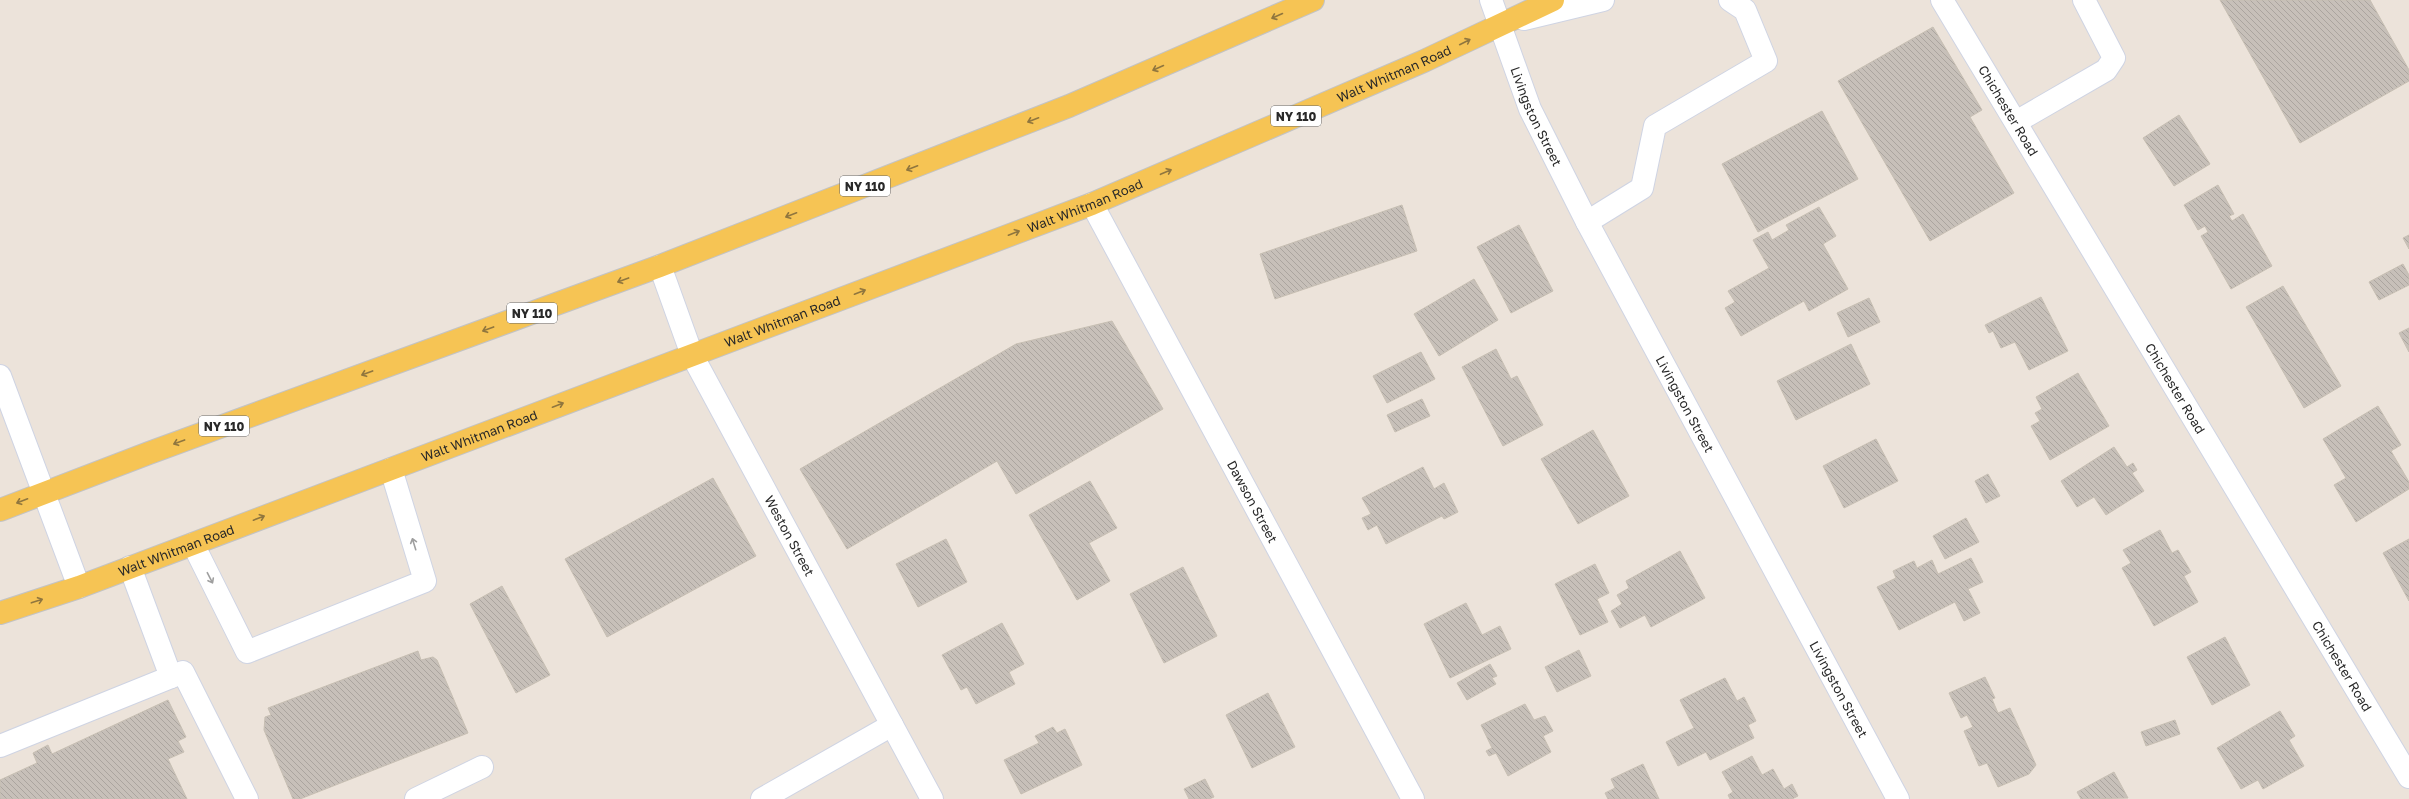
<svg xmlns="http://www.w3.org/2000/svg" width="2409" height="799" viewBox="0 0 2409 799" font-family="'Golos Text',sans-serif">
<defs>
<pattern id="building-back-hatch" width="6" height="6" patternUnits="userSpaceOnUse"><rect width="6" height="6" fill="#c7c0b9"/><path d="M-1 5l2 2M0 0l6 6M5-1l2 2" fill="none" stroke="#aba59f"/></pattern>
</defs>
<rect width="100%" height="100%" fill="#ece3da"/>
<g fill="url(#building-back-hatch)" stroke="#c7bfb3">
<polygon points="2220,0 2370,0 2409,70 2409,81 2300,143"/>
<polygon points="1933,27 1982,110 1970,117 2014,193 1930,241 1838,81"/>
<polygon points="1822,111 1858,179 1758,232 1722,164"/>
<polygon points="2179,115 2210,164 2174,186 2143,138"/>
<polygon points="2218,185 2234,214 2229,216 2232,221 2243,214 2272,266 2231,289 2201,236 2208,232 2205,226 2198,230 2184,205"/>
<polygon points="1402,205 1417,251 1275,299 1260,254"/>
<polygon points="1819,207 1836,236 1823,244 1848,289 1809,311 1804,301 1741,336 1725,308 1735,302 1728,291 1769,268 1753,240 1768,232 1772,240 1789,230 1786,225"/>
<polygon points="1519,225 1553,291 1511,313 1477,247"/>
<polygon points="2409,235 2409,249 2403,238"/>
<polygon points="2403,264 2409,275 2409,285 2379,300 2369,282"/>
<polygon points="1474,279 1498,320 1439,356 1414,314"/>
<polygon points="2283,286 2341,386 2304,408 2246,307"/>
<polygon points="2041,297 2068,351 2029,370 2015,342 2001,348 1993,331 1989,333 1985,325"/>
<polygon points="1869,298 1880,322 1848,337 1837,313"/>
<polygon points="1112,321 1163,409 1016,494 997,461 847,549 800,469 1016,344"/>
<polygon points="2409,328 2409,352 2399,333"/>
<polygon points="1851,344 1870,384 1796,420 1777,381"/>
<polygon points="1496,349 1511,379 1517,376 1543,425 1503,446 1462,367"/>
<polygon points="1421,352 1435,379 1387,403 1373,376"/>
<polygon points="2078,373 2109,426 2050,460 2031,426 2040,421 2035,413 2042,409 2036,397"/>
<polygon points="1422,399 1430,416 1395,432 1387,415"/>
<polygon points="2378,406 2401,445 2391,451 2409,482 2409,489 2356,522 2334,485 2346,478 2323,439"/>
<polygon points="1593,430 1629,496 1578,524 1541,459"/>
<polygon points="1876,439 1898,481 1844,508 1823,466"/>
<polygon points="2114,447 2127,467 2133,463 2137,470 2132,473 2144,491 2106,515 2094,497 2077,507 2061,481"/>
<polygon points="1423,467 1434,489 1444,483 1458,512 1444,519 1442,516 1386,544 1377,525 1368,530 1362,518 1371,514 1362,498"/>
<polygon points="1988,474 2000,496 1986,503 1975,481"/>
<polygon points="713,478 756,556 607,637 565,559"/>
<polygon points="1090,481 1117,528 1089,543 1110,581 1077,600 1029,515"/>
<polygon points="1966,518 1979,542 1945,559 1933,536"/>
<polygon points="2160,530 2172,553 2178,550 2191,572 2184,576 2198,602 2154,626 2122,568 2131,563 2123,550"/>
<polygon points="946,539 967,582 918,607 896,564"/>
<polygon points="2409,539 2409,601 2383,553"/>
<polygon points="1680,551 1705,598 1651,627 1645,615 1620,628 1611,611 1622,604 1617,595 1629,588 1626,581"/>
<polygon points="1971,558 1983,582 1968,589 1980,613 1964,621 1955,602 1899,630 1877,587 1896,578 1893,571 1914,561 1917,568 1932,560 1938,574"/>
<polygon points="1595,564 1609,593 1597,599 1608,622 1580,635 1555,584"/>
<polygon points="1183,567 1217,636 1164,663 1130,594"/>
<polygon points="502,586 550,675 516,693 470,604"/>
<polygon points="1466,603 1482,635 1500,626 1511,649 1450,678 1424,624"/>
<polygon points="1002,623 1024,664 1009,672 1015,684 976,704 967,687 961,690 942,655"/>
<polygon points="2225,637 2250,685 2212,705 2187,657"/>
<polygon points="1579,650 1591,676 1557,692 1545,667"/>
<polygon points="418,651 421,660 433,657 437,660 468,733 300,799 293,799 264,730 265,717 271,715 268,708"/>
<polygon points="1490,664 1497,676 1492,678 1496,684 1467,700 1457,683"/>
<polygon points="1985,677 1995,698 1992,699 1998,713 2010,708 2036,765 2029,774 1998,787 1987,763 1979,766 1964,731 1973,727 1967,715 1961,718 1949,693"/>
<polygon points="1725,678 1737,701 1744,697 1756,721 1748,725 1754,738 1710,760 1706,752 1678,766 1666,742 1694,728 1680,700"/>
<polygon points="1268,693 1295,747 1252,768 1226,715"/>
<polygon points="168,700 186,737 178,741 184,752 168,759 187,799 0,799 0,780 37,763 33,753 48,745 52,754"/>
<polygon points="1525,704 1534,720 1545,716 1553,731 1543,736 1551,752 1508,776 1496,753 1489,756 1486,751 1492,748 1481,725"/>
<polygon points="2280,711 2295,736 2289,740 2304,766 2263,789 2258,780 2241,789 2217,748"/>
<polygon points="2175,720 2180,734 2146,746 2141,732"/>
<polygon points="1053,727 1057,733 1065,729 1082,765 1021,794 1004,760 1039,743 1035,736"/>
<polygon points="1752,756 1762,775 1773,769 1784,789 1792,784 1798,796 1792,799 1730,799 1728,795 1733,792 1722,772"/>
<polygon points="1643,764 1659,799 1608,799 1605,793 1615,788 1611,779"/>
<polygon points="2114,772 2128,798 2081,799 2077,792"/>
<polygon points="1205,779 1214,797 1209,799 1189,799 1184,789"/>
</g>
<g fill="none" stroke-linecap="round" stroke-linejoin="round">
<g stroke="#cfd4e3" stroke-width="24">
<g id="minor">
<path id="s1" d="M1491,0L1530,109L1587,222L1898,799"/>
<path id="s2" d="M1942,0L2409,777"/>
<polyline points="1524,19 1603,0"/>
<polyline points="2016,122 2106,70 2114,58 2084,0"/>
<path id="s3" d="M1092,204L1413,799"/>
<polyline points="1587,222 1642,188 1655,126 1766,61 1745,10 1730,0"/>
<path id="s4" d="M660,266L692,355L932,799"/>
<polyline points="0,376 79,587"/>
<polyline points="193,544 247,652 425,581 391,469"/>
<polyline points="171,677 183,672 247,799"/>
<polyline points="0,746 171,677 130,567"/>
<polyline points="416,799 482,767"/>
<polyline points="762,799 892,725"/>
</g>
</g>
<g stroke="#c3c3c3" stroke-width="24">
<g id="major">
<polyline points="0,510 149,453 660,266 1069,106 1313,0"/>
<path id="s5" d="M0,613L79,587L1092,204L1424,61L1553,0"/>
</g>
</g>
<use href="#minor" stroke="#fff" stroke-width="22"/>
<use href="#major" stroke="#f6c454" stroke-width="22"/>
</g>
<defs><path id="oneway-shaft" d="M-6 0H5M1.5-3L5.5 0L1.5 3" fill="none" stroke-width="1.6" stroke-linecap="round" stroke-linejoin="round"/></defs>
<g stroke="#90763e">
<use href="#oneway-shaft" transform="translate(1277 16) rotate(156)"/>
<use href="#oneway-shaft" transform="translate(1465 42) rotate(-27)"/>
<use href="#oneway-shaft" transform="translate(1158 68) rotate(156)"/>
<use href="#oneway-shaft" transform="translate(1033 120) rotate(159)"/>
<use href="#oneway-shaft" transform="translate(912 168) rotate(159)"/>
<use href="#oneway-shaft" transform="translate(1166 172) rotate(-23)"/>
<use href="#oneway-shaft" transform="translate(791 215) rotate(159)"/>
<use href="#oneway-shaft" transform="translate(1014 233) rotate(-21)"/>
<use href="#oneway-shaft" transform="translate(623 280) rotate(160)"/>
<use href="#oneway-shaft" transform="translate(860 292) rotate(-21)"/>
<use href="#oneway-shaft" transform="translate(488 329) rotate(160)"/>
<use href="#oneway-shaft" transform="translate(367 373) rotate(160)"/>
<use href="#oneway-shaft" transform="translate(558 405) rotate(-21)"/>
<use href="#oneway-shaft" transform="translate(179 442) rotate(160)"/>
<use href="#oneway-shaft" transform="translate(22 501) rotate(159)"/>
<use href="#oneway-shaft" transform="translate(259 518) rotate(-21)"/>
<use href="#oneway-shaft" transform="translate(37 601) rotate(-18)"/>
</g>
<g stroke="#9f9f9f">
<use href="#oneway-shaft" transform="translate(414 544) rotate(-107)"/>
<use href="#oneway-shaft" transform="translate(210 578) rotate(63)"/>
</g>
<g text-anchor="middle" dominant-baseline="central" stroke-width="3" stroke-linejoin="round" paint-order="stroke">
<g fill="#fff" stroke="#696969" stroke-width="1">
<rect x="1271" y="106" width="50" height="20" rx="3"/>
<rect x="840" y="176" width="50" height="20" rx="3"/>
<rect x="507" y="303" width="50" height="20" rx="3"/>
<rect x="199" y="416" width="50" height="20" rx="3"/>
</g>
<g font-size="12" font-weight="bold" fill="#292929">
<text x="1296" y="116">NY 110</text>
<text x="865" y="186">NY 110</text>
<text x="532" y="313">NY 110</text>
<text x="224" y="426">NY 110</text>
</g>
<g font-size="13" fill="#292929" stroke="#fff">
<text stroke="none"><textPath href="#s5" startOffset="1495">Walt Whitman Road</textPath></text>
<text stroke="none"><textPath href="#s2" startOffset="129">Chichester Road</textPath></text>
<text stroke="none"><textPath href="#s1" startOffset="125">Livingston Street</textPath></text>
<text stroke="none"><textPath href="#s5" startOffset="1159">Walt Whitman Road</textPath></text>
<text stroke="none"><textPath href="#s5" startOffset="835">Walt Whitman Road</textPath></text>
<text stroke="none"><textPath href="#s2" startOffset="453">Chichester Road</textPath></text>
<text stroke="none"><textPath href="#s1" startOffset="449">Livingston Street</textPath></text>
<text stroke="none"><textPath href="#s5" startOffset="511">Walt Whitman Road</textPath></text>
<text stroke="none"><textPath href="#s3" startOffset="338">Dawson Street</textPath></text>
<text stroke="none"><textPath href="#s4" startOffset="300">Weston Street</textPath></text>
<text stroke="none"><textPath href="#s5" startOffset="187">Walt Whitman Road</textPath></text>
<text stroke="none"><textPath href="#s2" startOffset="777">Chichester Road</textPath></text>
<text stroke="none"><textPath href="#s1" startOffset="773">Livingston Street</textPath></text>
</g>
</g>
</svg>
